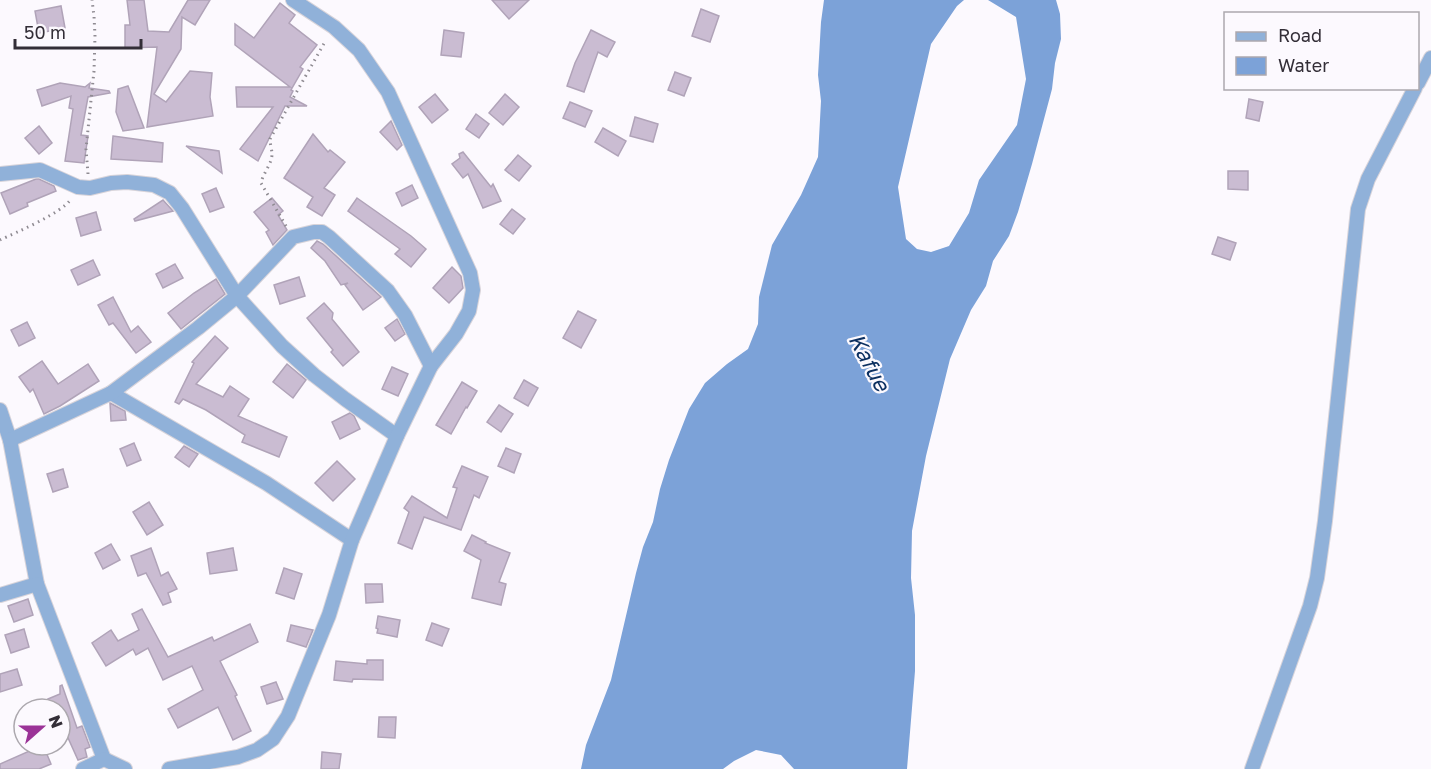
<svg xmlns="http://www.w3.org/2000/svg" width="1431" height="769" viewBox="0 0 1431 769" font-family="'Golos Text',sans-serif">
<rect width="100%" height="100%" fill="#fcf9fe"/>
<polygon fill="#7ca2d8" points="824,0 964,0 957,6 931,44 898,187 906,239 917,249 931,252 949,246 969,213 979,180 1017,125 1026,79 1016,17 988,0 1056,0 1060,14 1061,39 1055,63 1052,89 1032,164 1018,212 1009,236 993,261 986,286 971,310 950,359 926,456 912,531 911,578 915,615 915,671 907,769 794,769 781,755 756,750 734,761 723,769 581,769 586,745 611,680 636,573 643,547 653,522 660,489 669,460 689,409 705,383 727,364 748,349 758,324 759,297 772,245 801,195 818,157 821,101 818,75 821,22"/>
<g fill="#cabcd2" stroke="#b0a3b8" stroke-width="1.5">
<polygon points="127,0 144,0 148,31 169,32 188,0 210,0 195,25 182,17 181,49 154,94 166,102 190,71 212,73 210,97 213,116 147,127 157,47 125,48 125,25 130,25"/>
<polygon points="492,0 529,0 509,19"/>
<polygon points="280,3 295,15 289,23 317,45 300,67 303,69 291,90 293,91 290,97 307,106 285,106 258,161 240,149 273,107 237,107 236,87 290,87 235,45 235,24 254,38"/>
<polygon points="61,6 65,28 39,33 35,11"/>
<polygon points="701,9 719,16 710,42 692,36"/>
<polygon points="444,30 464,33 461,57 441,55"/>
<polygon points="591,30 615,42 607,57 598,52 584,92 567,86 575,63"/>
<polygon points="675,72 691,78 684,96 668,90"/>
<polygon points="60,83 85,87 90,83 89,88 109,91 110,93 88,97 81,135 88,136 84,163 65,161 73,109 69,108 71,96 42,106 37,90"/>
<polygon points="128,86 144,128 123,131 116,112 118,89"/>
<polygon points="435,94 448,110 432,123 419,107"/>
<polygon points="505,94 519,107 503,125 489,113"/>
<polygon points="1249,99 1263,102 1259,121 1246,118"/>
<polygon points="570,102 592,111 585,127 563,118"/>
<polygon points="476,114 489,124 479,138 466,129"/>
<polygon points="635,117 658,124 653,142 630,136"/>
<polygon points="391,121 402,145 397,150 380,132"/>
<polygon points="39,126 52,143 39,154 25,138"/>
<polygon points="603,128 626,141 618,156 595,142"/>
<polygon points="313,134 328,152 330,150 345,162 324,188 335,195 322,216 307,207 313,197 284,178"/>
<polygon points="113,136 163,143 162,162 111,159"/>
<polygon points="186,146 219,151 222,173"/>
<polygon points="463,152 491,187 493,184 501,201 483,208 468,174 463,178 452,164 460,158 459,154"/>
<polygon points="518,155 531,166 519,181 505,170"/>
<polygon points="1228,171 1248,171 1248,190 1228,189"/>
<polygon points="36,179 39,179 54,186 56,191 27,203 28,206 10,214 1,193"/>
<polygon points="412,185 418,198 402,206 396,193"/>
<polygon points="216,188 224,207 210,212 202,194"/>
<polygon points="272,198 283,211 278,215 287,230 273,245 266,232 269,230 254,212"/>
<polygon points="357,198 411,236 426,249 411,267 395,254 400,249 348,211"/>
<polygon points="163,200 173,211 135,221 134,219"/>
<polygon points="512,209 525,219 513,234 500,224"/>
<polygon points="96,212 101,230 81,236 76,218"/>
<polygon points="1218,237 1236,243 1230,260 1212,254"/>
<polygon points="317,241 323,244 381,297 363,310 345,285 348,283 341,285 325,261 311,248"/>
<polygon points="93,260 100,275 78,285 71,270"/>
<polygon points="175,264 183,278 163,288 156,274"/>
<polygon points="452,267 461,276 463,288 449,303 433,288"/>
<polygon points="299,277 305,296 280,304 274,285"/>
<polygon points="216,279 225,294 181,329 168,313 194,293"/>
<polygon points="113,297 131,332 138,326 151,342 136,353 113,323 109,325 98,305"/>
<polygon points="324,303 333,313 332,319 359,352 343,366 331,352 333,350 307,318"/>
<polygon points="578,311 596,320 581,348 563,338"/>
<polygon points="397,319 405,334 395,341 385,328"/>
<polygon points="27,322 35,338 19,346 11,330"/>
<polygon points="215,336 228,348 196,384 223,397 230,386 249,399 238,416 287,437 279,457 242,442 245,435 206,410 183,399 179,404 175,402 194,363 192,362"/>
<polygon points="42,361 58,384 88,364 99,381 60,406 44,414 33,389 30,392 19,377"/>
<polygon points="287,364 306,380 293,398 273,382"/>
<polygon points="392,367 408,374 398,396 382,389"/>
<polygon points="524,380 538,388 528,406 514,398"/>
<polygon points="462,382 477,391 467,408 466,407 451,434 436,425"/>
<polygon points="110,403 125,411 126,420 111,421"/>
<polygon points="499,405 513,414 501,432 487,422"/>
<polygon points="350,413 354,416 360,429 340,439 332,422"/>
<polygon points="134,443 141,460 127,466 120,449"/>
<polygon points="184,446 198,454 189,467 175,457"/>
<polygon points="506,448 521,454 514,473 498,466"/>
<polygon points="337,461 355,479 333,501 315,483"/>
<polygon points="462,466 488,477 479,498 474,495 461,530 424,517 412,549 398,543 409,512 404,508 412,496 447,518 457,488 453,487"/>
<polygon points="63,469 68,487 53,492 47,474"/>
<polygon points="149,502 163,525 147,535 133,512"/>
<polygon points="472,535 486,542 485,543 510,553 499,582 506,584 501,605 472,598 481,560 464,551"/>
<polygon points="111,544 120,560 103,569 95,553"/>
<polygon points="151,548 161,576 168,572 177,589 168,593 171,602 163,605 146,573 138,576 131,556"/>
<polygon points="233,548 237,570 210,574 207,553"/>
<polygon points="284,568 302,574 294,599 276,593"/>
<polygon points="365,584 382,584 383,602 366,603"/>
<polygon points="28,599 33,615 14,622 8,606"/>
<polygon points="142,609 168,657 212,637 214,641 250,624 258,642 220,661 237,695 235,696 251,731 233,740 218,707 178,728 168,709 203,690 192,666 163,680 148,648 136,655 133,649 106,666 92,643 111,630 118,641 139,630 132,614"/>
<polygon points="378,616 400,620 397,637 377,633 378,629 376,628"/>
<polygon points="432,623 449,629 442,646 426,640"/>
<polygon points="291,625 313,630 306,647 287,641"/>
<polygon points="24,629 29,647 11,653 5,635"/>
<polygon points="367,660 383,660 383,680 353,679 352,682 334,680 336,661 367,664"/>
<polygon points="17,669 22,685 0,692 0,674"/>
<polygon points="276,682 283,699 267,704 261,687"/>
<polygon points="62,685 77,728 82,726 90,747 85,749 87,757 78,760 60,720 60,709 52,709 48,699 60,694 60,686"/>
<polygon points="379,717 396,717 395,738 378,737"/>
<polygon points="43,745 51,764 39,769 0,769 0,764"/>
<polygon points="322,752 341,754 339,769 321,769"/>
</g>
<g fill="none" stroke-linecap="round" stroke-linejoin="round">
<g stroke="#d8d4da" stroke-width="16">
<g id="minor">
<polyline points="1418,83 1431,58"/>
<polyline points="0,174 40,170 78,187 90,188 111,183 127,182 154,185 170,193 182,208 237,296 282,346 314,375 345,399 397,436"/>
<polyline points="111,393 266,483 352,540"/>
<polyline points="0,410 10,440 37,584 104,759"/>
<polyline points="10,440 111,393 198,328 237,296 293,237 314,232 322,232 329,237 388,291 405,315 431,366"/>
<polyline points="0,595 37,584"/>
<polyline points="83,769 104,759 125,769"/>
<polyline points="169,769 238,757 257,750 273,739 288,716 329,615 352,540 397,436 431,366 456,334 469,311 473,290 470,273 388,92 359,50 334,27 293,0"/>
<polyline points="1252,769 1310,606 1317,578 1325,521 1358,209 1368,179 1415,88"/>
</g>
</g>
<g stroke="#8f8b92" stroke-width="3" stroke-dasharray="1.5 4.5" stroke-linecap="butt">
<polyline points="88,174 86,149 94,71 95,36 94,16 92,0"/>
<path d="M286,226L261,183C263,173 272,164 272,154C272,150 270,144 270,139L326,40"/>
<path d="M0,240C17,232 62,213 71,199"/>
</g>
<use href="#minor" stroke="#90b1d9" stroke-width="14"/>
</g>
<g text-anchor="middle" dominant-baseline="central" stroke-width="4.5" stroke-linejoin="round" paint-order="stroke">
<g font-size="22" font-style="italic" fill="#0c3061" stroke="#fcf9fe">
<text transform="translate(870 362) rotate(62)">Kafue</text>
</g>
</g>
<rect x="1224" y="12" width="195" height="78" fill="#fcf9fe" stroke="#aca8ae" stroke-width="1.5"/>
<rect x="1236" y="32" width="30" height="9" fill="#90b1d9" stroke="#aca8ae" stroke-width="1.5"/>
<text x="1278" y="42" font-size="18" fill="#332e37">Road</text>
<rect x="1236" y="57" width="30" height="18" fill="#7ca2d8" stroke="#aca8ae" stroke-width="1.5"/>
<text x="1278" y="72" font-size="18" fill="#332e37">Water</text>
<g transform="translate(42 727) rotate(69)"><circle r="28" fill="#fcf9fe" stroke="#aca8ae" stroke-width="1.5"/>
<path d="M0-4.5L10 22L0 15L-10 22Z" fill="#9b3397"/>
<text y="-9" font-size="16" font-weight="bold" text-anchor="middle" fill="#332e37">N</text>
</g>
<path d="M15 39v9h126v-9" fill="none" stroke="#332e37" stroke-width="3"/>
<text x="24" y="39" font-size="18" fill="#332e37" stroke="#fcf9fe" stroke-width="4.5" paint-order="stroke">50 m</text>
</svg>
